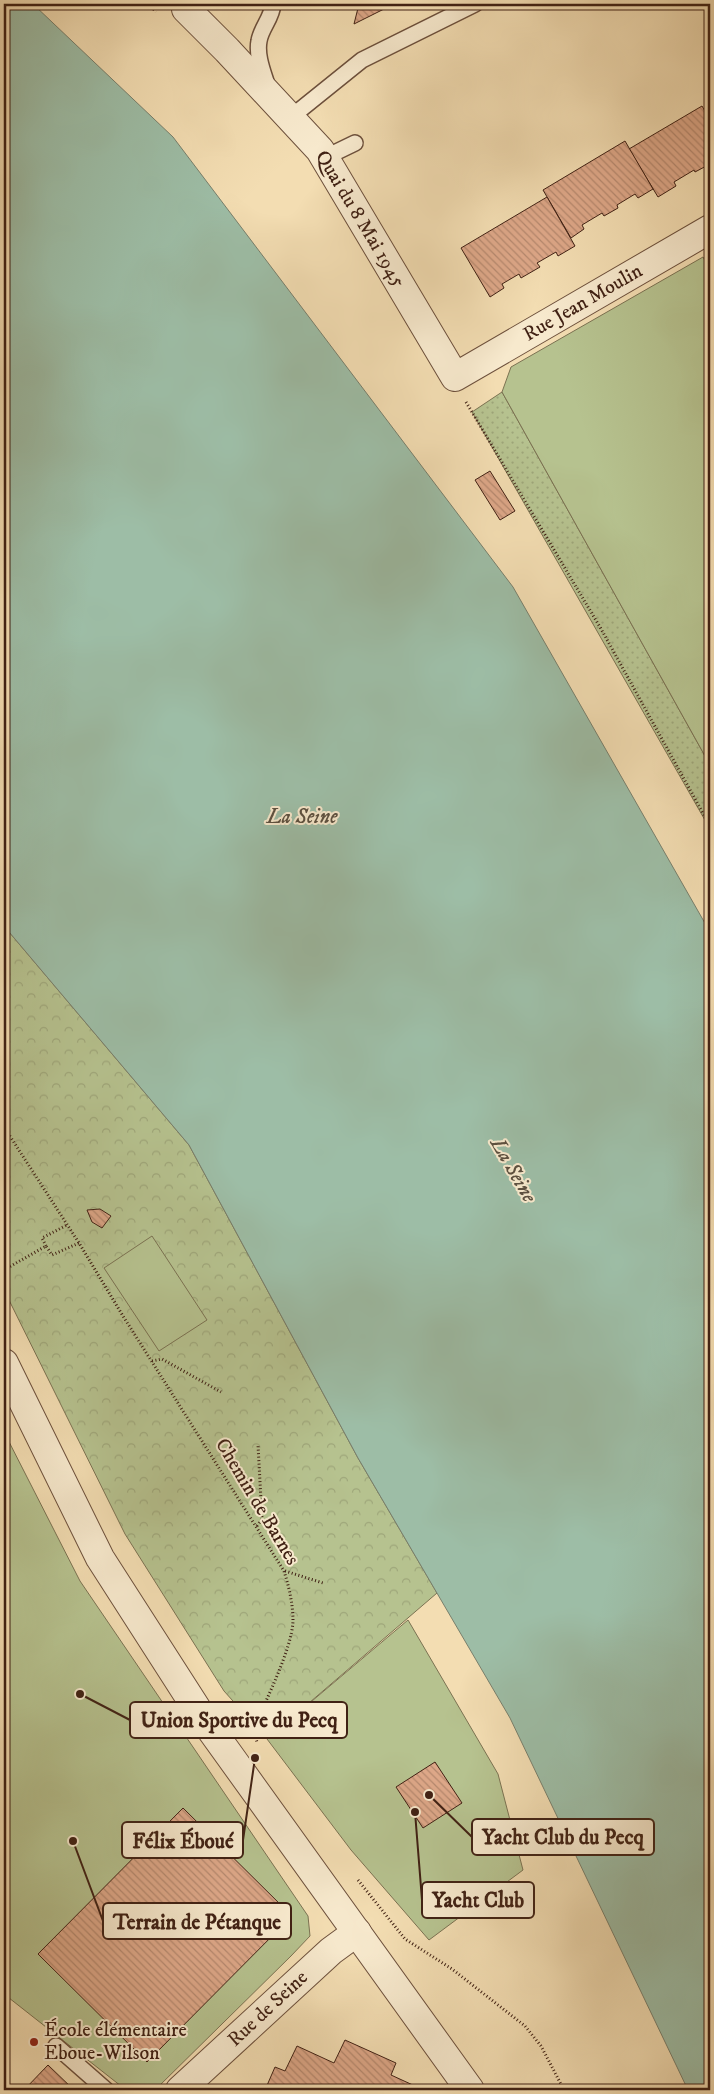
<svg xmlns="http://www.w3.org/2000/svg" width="714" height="2094" viewBox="0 0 714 2094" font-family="'IM FELL DW Pica',serif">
<defs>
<pattern id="grass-dots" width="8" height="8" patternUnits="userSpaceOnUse" patternTransform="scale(1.25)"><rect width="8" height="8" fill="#b6c28f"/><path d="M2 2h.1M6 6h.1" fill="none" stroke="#9ea67a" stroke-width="1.8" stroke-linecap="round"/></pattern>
<pattern id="park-crowns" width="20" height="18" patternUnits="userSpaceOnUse" patternTransform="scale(1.25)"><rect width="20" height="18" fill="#b6c28f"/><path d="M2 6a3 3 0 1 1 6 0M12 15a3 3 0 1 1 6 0" fill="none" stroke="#9ea67a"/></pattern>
<pattern id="building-back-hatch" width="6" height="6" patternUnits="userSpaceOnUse" patternTransform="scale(1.25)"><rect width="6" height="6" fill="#dda788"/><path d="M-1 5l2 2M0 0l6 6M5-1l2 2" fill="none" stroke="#b5886e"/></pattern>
</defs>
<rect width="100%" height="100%" fill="#f3ddb2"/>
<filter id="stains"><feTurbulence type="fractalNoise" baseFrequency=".004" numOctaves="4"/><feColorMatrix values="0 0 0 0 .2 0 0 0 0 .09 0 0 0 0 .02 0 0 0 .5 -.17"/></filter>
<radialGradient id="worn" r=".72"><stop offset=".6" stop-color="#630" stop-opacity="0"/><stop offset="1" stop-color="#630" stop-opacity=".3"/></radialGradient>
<polygon fill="url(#grass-dots)" stroke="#7b7252" points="502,392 710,765 710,829 472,412"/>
<polygon fill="url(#park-crowns)" stroke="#7b7252" points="4,926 189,1145 358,1458 437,1593 267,1739 224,1691 125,1534 4,1290"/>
<g fill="#b6c28f" stroke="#7b7252">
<polygon points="703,257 710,270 710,765 502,392 511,367"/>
<polygon points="152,1236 207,1320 159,1351 104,1268"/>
<polygon points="4,1432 80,1581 308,1916 310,1936 291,1956 155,2090 126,2090 4,1994"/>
<polygon points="408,1620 498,1774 523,1870 429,1940 351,1850 267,1739"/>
</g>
<polygon fill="#9dbda6" stroke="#787f6c" points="4,4 33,4 173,137 513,587 710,932 710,2090 688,2090 510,1718 358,1458 189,1145 4,926"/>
<g fill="url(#building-back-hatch)" stroke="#402114">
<polygon points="359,4 394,4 354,24"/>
<polygon points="702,106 710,120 710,164 695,172 694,170 674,182 676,186 658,197 629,149"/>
<polygon points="625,141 653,189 638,198 635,194 617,205 618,208 604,216 602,213 582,225 584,229 571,238 543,190"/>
<polygon points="547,197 575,246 558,256 556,252 537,263 540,267 521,278 519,274 502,284 504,288 490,297 461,248"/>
<polygon points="490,471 515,511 500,520 475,480"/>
<polygon points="100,1209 111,1216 102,1228 92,1222 87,1210"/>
<polygon points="435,1762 462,1803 423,1828 396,1787"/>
<polygon points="183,1808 292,1916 147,2062 38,1954"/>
<polygon points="345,2040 396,2063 391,2075 415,2086 413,2090 265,2090 275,2067 285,2071 297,2046 334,2063"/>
<polygon points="48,2065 74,2090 24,2090"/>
</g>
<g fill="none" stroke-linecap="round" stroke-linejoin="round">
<g stroke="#6d503c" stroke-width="18">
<g id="lane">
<path d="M268,88C264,74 256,56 259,41C261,28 272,18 273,4"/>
<polyline points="290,118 362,60 475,4"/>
<polyline points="324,158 355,143"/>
<polyline points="56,2046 106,2090"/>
</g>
</g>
<g stroke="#6d503c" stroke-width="30">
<g id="street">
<polyline points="186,9 227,50 320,150 455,377 710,229"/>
<polyline points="4,1363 100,1558 204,1720 470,2090"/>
<polyline points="180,2090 331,1951 357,1932"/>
</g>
</g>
<g stroke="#402114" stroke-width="3" stroke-dasharray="1 2.5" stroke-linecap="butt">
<polyline points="149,4 156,12"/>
<polyline points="466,402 600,627 710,826"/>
<path d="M4,1127L79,1243L123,1316L284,1571C289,1587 293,1604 293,1621C292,1649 265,1702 253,1730L257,1742"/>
<polyline points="46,1246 42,1238 67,1225"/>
<polyline points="4,1270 46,1246 52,1255 79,1243"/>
<polyline points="152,1361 162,1359 221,1392"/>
<polyline points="257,1526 262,1519 258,1445"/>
<polyline points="285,1571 323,1583"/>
<polyline points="358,1880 405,1939 452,1969 525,2026 541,2046 564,2090"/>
</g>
<use href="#lane" stroke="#f7e9cd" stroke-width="15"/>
<use href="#street" stroke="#f7e9cd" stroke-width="28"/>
</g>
<circle fill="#8f2418" stroke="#f7e9cd" stroke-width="2" cx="34" cy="2042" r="5"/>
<g text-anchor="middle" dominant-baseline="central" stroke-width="4" stroke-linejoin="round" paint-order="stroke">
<g font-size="20" fill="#402114" stroke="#f7e9cd">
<text transform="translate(360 219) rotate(59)">Quai du 8 Mai 1945</text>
<text transform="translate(583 303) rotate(-30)">Rue Jean Moulin</text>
<text transform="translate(257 1502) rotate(59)">Chemin de Barnes</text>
<text transform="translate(268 2009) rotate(-43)">Rue de Seine</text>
</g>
<g font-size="20" fill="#402114" stroke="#f7e9cd" text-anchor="start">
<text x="44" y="2030">École élémentaire<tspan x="44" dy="23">Eboue-Wilson</tspan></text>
</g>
<g font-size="21" font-style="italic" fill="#5c5040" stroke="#f7e9cd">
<text x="302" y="817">La Seine</text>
<text transform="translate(513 1170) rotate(60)">La Seine</text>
</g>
</g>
<path fill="none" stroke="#402114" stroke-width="2" d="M80 1694L130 1720M429 1795L472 1837M255 1758L243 1840M415 1812L422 1900M73 1841L103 1921"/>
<g fill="#402114" stroke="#f7e9cd" stroke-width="2">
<circle cx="80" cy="1694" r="5"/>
<circle cx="429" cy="1795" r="5"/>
<circle cx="255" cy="1758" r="5"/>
<circle cx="415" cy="1812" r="5"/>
<circle cx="73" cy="1841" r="5"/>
</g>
<g fill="#f7e9cd" stroke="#402114" stroke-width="2">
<rect x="130" y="1702" width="217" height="36" rx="5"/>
<rect x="472" y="1819" width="182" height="36" rx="5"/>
<rect x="122" y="1822" width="121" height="36" rx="5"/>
<rect x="422" y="1882" width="112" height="36" rx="5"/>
<rect x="103" y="1903" width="188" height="36" rx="5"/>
</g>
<g font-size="21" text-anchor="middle" font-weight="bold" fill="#402114">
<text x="239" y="1727">Union Sportive du Pecq</text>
<text x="563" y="1844">Yacht Club du Pecq</text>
<text x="183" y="1848">Félix Éboué</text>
<text x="478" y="1907">Yacht Club</text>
<text x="197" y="1929">Terrain de Pétanque</text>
</g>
<rect width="714" height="2094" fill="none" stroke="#f3ddb2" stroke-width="20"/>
<rect x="5" y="5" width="704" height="2084" fill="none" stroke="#402114" stroke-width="2.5"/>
<rect x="10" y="10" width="694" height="2074" fill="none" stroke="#402114"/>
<rect width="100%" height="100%" filter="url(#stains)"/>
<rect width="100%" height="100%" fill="url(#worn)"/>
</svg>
